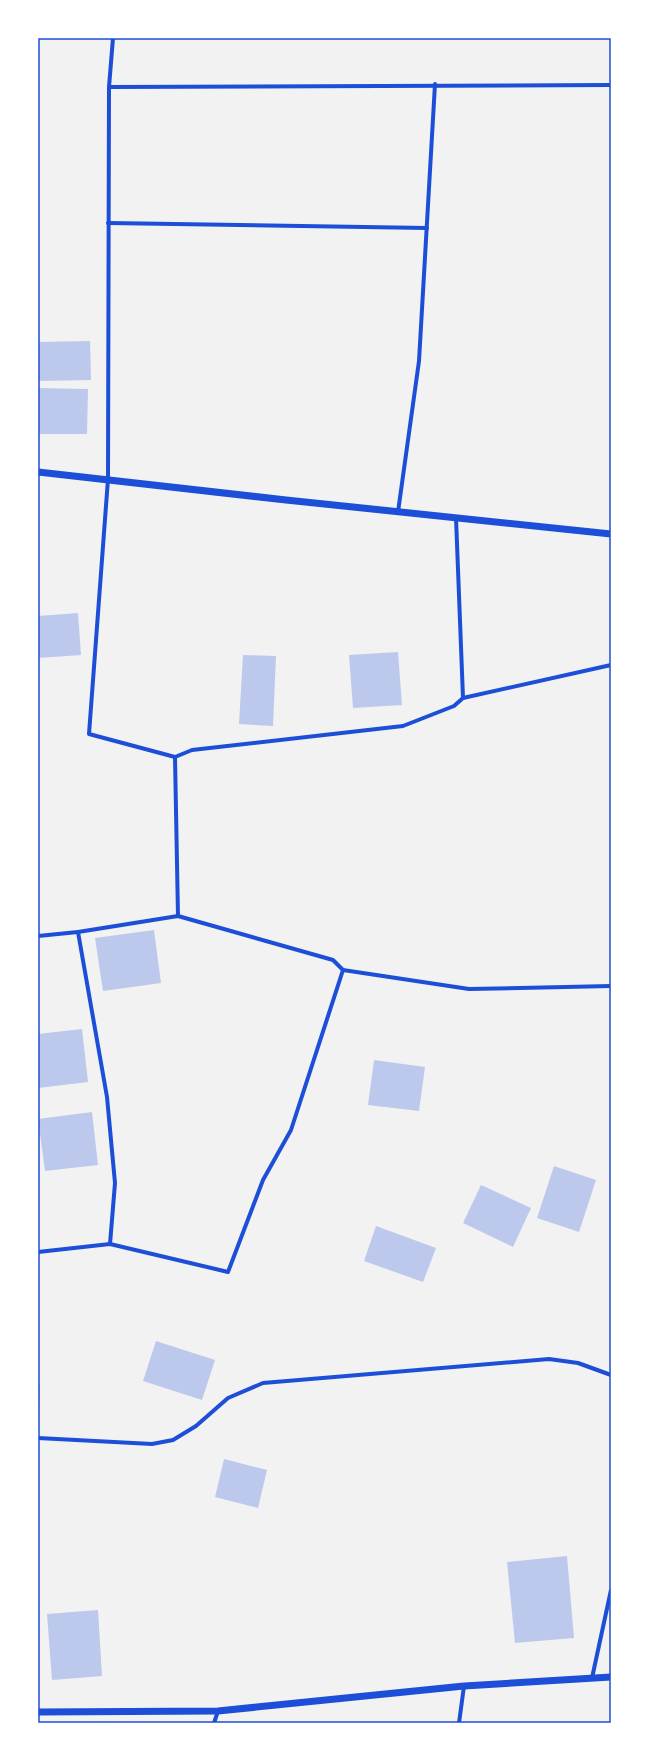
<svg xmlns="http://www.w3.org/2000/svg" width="649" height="1761" viewBox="0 0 649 1761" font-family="'Noto Sans',sans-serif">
<rect width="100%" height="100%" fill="#f2f2f2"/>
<g fill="#bdc9ec">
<polygon points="90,341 91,380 38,381 38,342"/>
<polygon points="38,388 88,389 87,434 38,434"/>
<polygon points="78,613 81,655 38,658 38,616"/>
<polygon points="398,652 402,705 353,708 349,655"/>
<polygon points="243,655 276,656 273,726 239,724"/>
<polygon points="154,930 161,983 103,991 95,938"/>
<polygon points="82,1029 88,1082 38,1088 38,1034"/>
<polygon points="374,1060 425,1067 419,1111 368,1105"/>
<polygon points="92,1112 98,1165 45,1171 38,1119"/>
<polygon points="554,1166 596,1180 579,1232 537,1218"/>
<polygon points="481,1185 531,1208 513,1247 463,1223"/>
<polygon points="376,1226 436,1248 423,1282 364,1261"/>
<polygon points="156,1341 215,1360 202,1400 143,1381"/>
<polygon points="38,1384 40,1384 39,1415 38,1415"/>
<polygon points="224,1459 267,1470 258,1508 215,1497"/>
<polygon points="567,1556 574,1638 515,1643 507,1562"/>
<polygon points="98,1610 102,1676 52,1680 47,1614"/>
</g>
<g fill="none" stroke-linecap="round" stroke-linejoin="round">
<g stroke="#1d4ed8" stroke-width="4">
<polyline points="113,38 109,87 108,479 89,734 175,757 192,750 403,726 454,706 463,698 611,665"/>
<polyline points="109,87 611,85"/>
<polyline points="108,223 427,228"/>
<polyline points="398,512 419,361 435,84"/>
<polyline points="456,518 463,698"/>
<polyline points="175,757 178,916"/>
<polyline points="78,932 107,1097 115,1183 110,1244"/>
<polyline points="38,936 78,932 178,916 333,960 343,970 469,989 611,986"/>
<polyline points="38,1252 110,1244 228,1272 263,1180 291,1130 343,970"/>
<polyline points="38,1438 152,1444 173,1440 196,1426 228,1398 263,1383 549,1359 578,1363 611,1375"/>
<polyline points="592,1678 611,1590"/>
<polyline points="214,1723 218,1711"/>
<polyline points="459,1723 464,1686"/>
</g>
<g stroke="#1d4ed8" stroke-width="7">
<polyline points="38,472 286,500 611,534"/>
<polyline points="38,1712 218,1711 464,1686 611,1677"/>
</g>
</g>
<rect width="649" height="1761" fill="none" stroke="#ffffff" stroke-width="78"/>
<rect x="39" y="39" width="571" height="1683" fill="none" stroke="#1d4ed8" stroke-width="1.5"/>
</svg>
